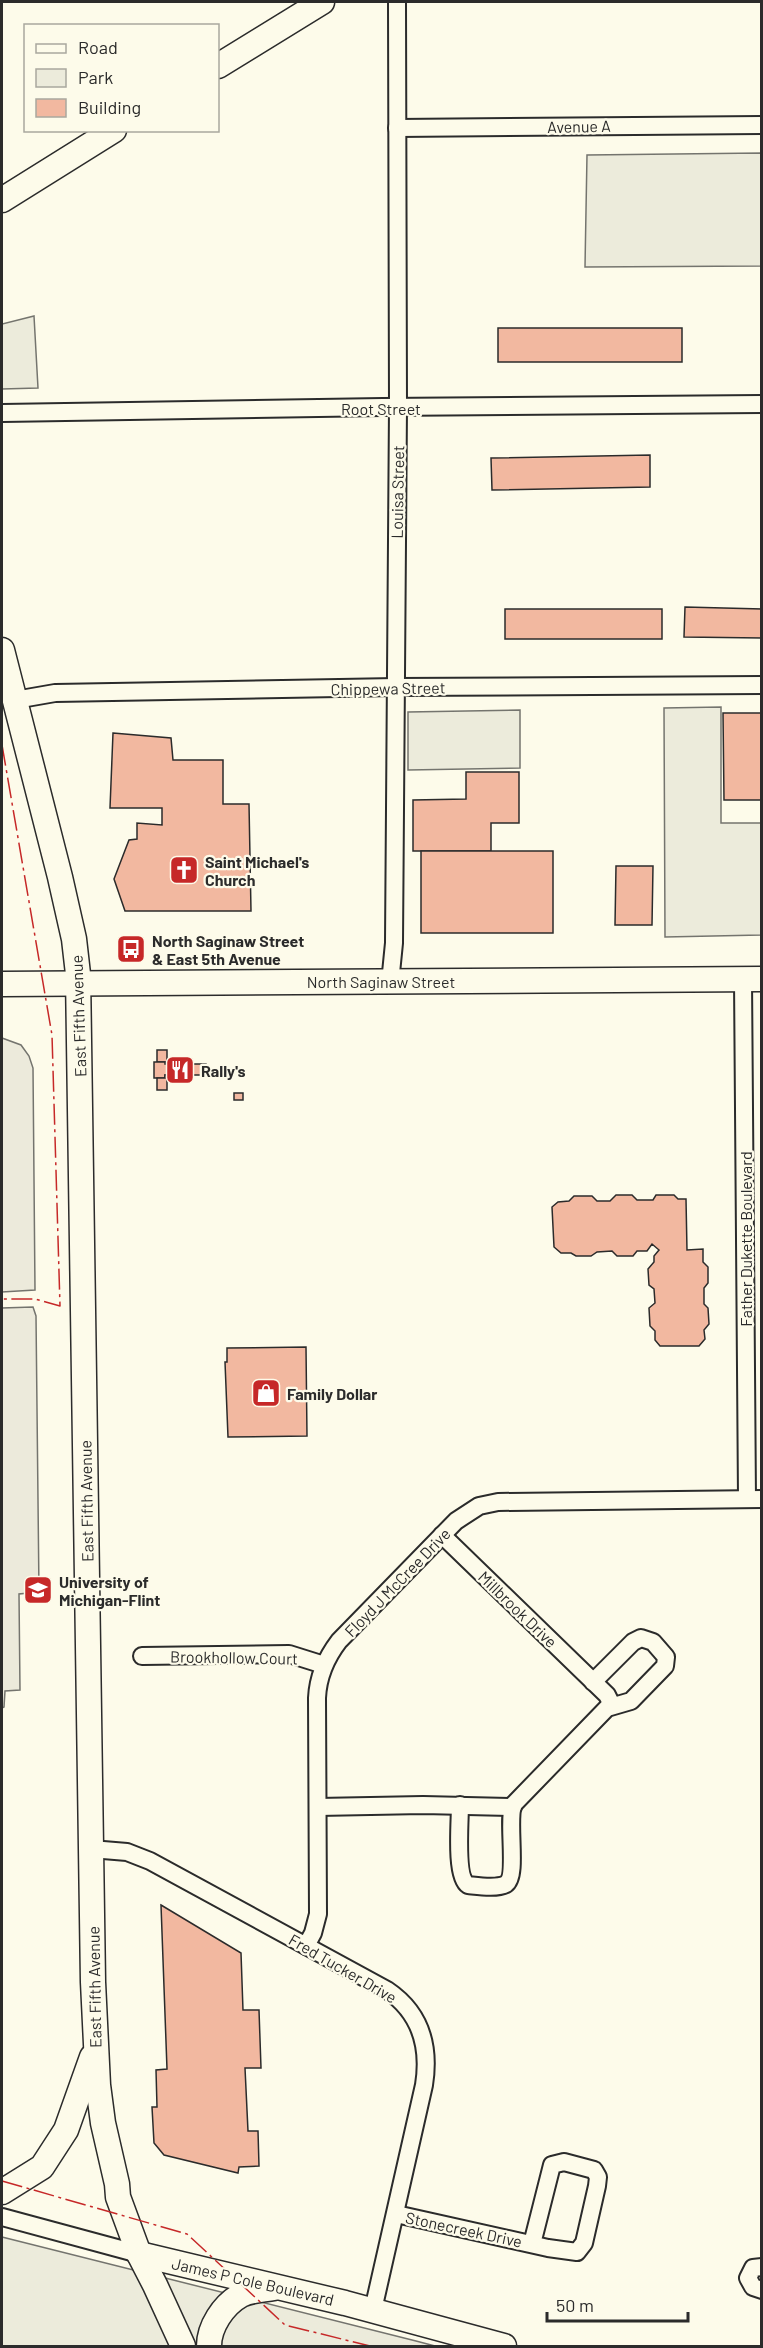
<svg xmlns="http://www.w3.org/2000/svg" width="763" height="2348" viewBox="0 0 763 2348" font-family="Barlow,sans-serif">
<rect width="100%" height="100%" fill="#fdfbea"/>
<g fill="#ecebdb" stroke="#74746e" stroke-width="1.5">
<polygon points="761,153 761,266 585,267 587,155"/>
<polygon points="34,316 38,388 2,389 2,324"/>
<polygon points="721,707 721,823 761,823 761,935 665,937 664,708"/>
<polygon points="520,710 520,768 408,770 408,712"/>
<polygon points="2,2237 416,2341 435,2346 2,2346"/>
</g>
<g fill="#eceadb" stroke="#74746e" stroke-width="1.5">
<polygon points="2,1038 21,1045 29,1056 33,1068 35,1290 2,1292"/>
<polygon points="33,1307 36,1316 39,1592 19,1594 20,1690 5,1691 4,1707 2,1708 2,1308"/>
</g>
<g fill="#f2b8a0" stroke="#2b2b2b" stroke-width="1.5">
<rect x="498" y="328" width="184" height="34"/>
<polygon points="650,455 650,487 492,490 491,458"/>
<polygon points="685,607 762,609 762,638 684,637"/>
<rect x="505" y="609" width="157" height="30"/>
<polygon points="723,713 762,713 762,800 724,800"/>
<polygon points="113,733 171,738 173,760 223,760 223,804 249,804 251,911 125,911 114,879 129,840 137,839 137,823 162,825 162,808 110,808"/>
<polygon points="466,772 519,772 519,823 491,823 491,851 413,851 413,800 466,799"/>
<rect x="421" y="851" width="132" height="82"/>
<polygon points="616,866 653,866 652,925 615,925"/>
<polygon points="157,1050 167,1050 167,1064 165,1062 157,1062"/>
<polygon points="154,1062 165,1062 165,1064 206,1064 206,1075 165,1075 165,1078 154,1078"/>
<polygon points="165,1075 167,1075 167,1090 157,1090 157,1078 165,1078"/>
<rect x="234" y="1093" width="9" height="7"/>
<polygon points="616,1195 632,1195 637,1200 653,1200 656,1195 674,1195 678,1199 686,1199 687,1250 703,1249 703,1262 708,1267 708,1283 704,1288 704,1304 708,1308 709,1324 704,1330 705,1339 699,1346 660,1346 655,1340 655,1331 650,1326 649,1308 655,1303 654,1289 649,1285 648,1269 654,1262 654,1256 659,1250 652,1244 647,1251 637,1251 633,1256 617,1256 612,1251 597,1252 591,1256 576,1256 571,1253 561,1253 554,1247 552,1207 558,1202 569,1201 574,1196 592,1196 597,1201 610,1201"/>
<polygon points="306,1347 307,1436 228,1437 225,1362 227,1362 227,1348"/>
<polygon points="161,1905 241,1953 243,2010 259,2010 261,2068 245,2068 248,2131 258,2131 259,2166 239,2167 238,2173 164,2155 154,2143 152,2107 157,2107 156,2070 167,2069"/>
</g>
<g fill="none" stroke-linecap="round" stroke-linejoin="round">
<g stroke="#2b2b2b" stroke-width="20">
<g id="street">
<polyline points="397,128 762,125"/>
<polyline points="2,413 383,407 762,404"/>
<polyline points="15,700 55,693 396,687 762,685"/>
<polyline points="743,979 747,1499"/>
<polyline points="390,983 394,943 398,407 397,2"/>
<polyline points="442,1535 607,1695 612,1705"/>
<polyline points="142,1656 289,1654 324,1665"/>
<path d="M460,1805C460,1821 455,1877 468,1885C478,1886 497,1889 506,1884C518,1876 507,1822 513,1805L607,1708L631,1701L665,1666L666,1657L653,1642L641,1638L633,1642L593,1682"/>
<polyline points="318,1807 423,1805 513,1807"/>
<path d="M91,1849L127,1852L150,1861L387,1990C421,2013 430,2047 424,2085L373,2310"/>
<path d="M306,1946L313,1933L318,1914L317,1698C318,1676 326,1658 339,1641L456,1521L479,1506L498,1502L762,1499"/>
<polyline points="396,2214 548,2248 577,2252 584,2243 597,2186 598,2177 594,2170 564,2162 552,2165 532,2244"/>
<polyline points="2,2217 139,2254"/>
<polyline points="762,2267 753,2268 748,2278 753,2287 762,2290"/>
</g>
</g>
<g stroke="#2b2b2b" stroke-width="27">
<g id="secondary">
<polyline points="218,66 322,2"/>
<polyline points="2,200 114,130"/>
<polyline points="2,650 60,877 74,939 78,974 93,1982 98,2085 103,2123 117,2184 118,2197 139,2254 155,2285 183,2346"/>
<polyline points="2,984 762,979"/>
<polyline points="2,2192 42,2167 66,2130 92,2057"/>
<polyline points="139,2254 345,2303 504,2346"/>
<path d="M209,2346C209,2327 223,2305 241,2295C251,2290 263,2290 274,2288"/>
</g>
</g>
<use href="#street" stroke="#fdfbea" stroke-width="16"/>
<use href="#secondary" stroke="#fdfbea" stroke-width="24"/>
<g stroke="#c62828" stroke-width="1.5" stroke-dasharray="21 4.5 3 4.5" stroke-linecap="butt">
<polyline points="2,745 52,1035 60,1306 35,1299 2,1299"/>
<polyline points="2,2181 187,2234 285,2325 370,2346"/>
</g>
</g>
<defs>
<g id="church-square" transform="scale(1.5)"><rect x="-9" y="-9" width="18" height="18" rx="4" fill="#c62828" stroke="#fdfbea"/><path d="M-1.2-6h2.4v3.5h3.3v2.4h-3.3V6h-2.4V-.1h-3.3v-2.4h3.3Z" fill="#fff"/></g>
<g id="bus-square" transform="scale(1.5)"><rect x="-9" y="-9" width="18" height="18" rx="4" fill="#c62828" stroke="#fdfbea"/><path d="M-5-6H5V4H4V6H2V4H-2V6H-4V4H-5ZM-3.5-4V0h7V-4ZM-3.5 1.2v1.5H-2V1.2ZM2 1.2v1.5H3.5V1.2Z" fill="#fff"/></g>
<g id="restaurant-square" transform="scale(1.5)"><rect x="-9" y="-9" width="18" height="18" rx="4" fill="#c62828" stroke="#fdfbea"/><path d="M-5-6h1v4h1v-4h1v4h1v-4h1v5L-1.5 .5V6h-2V.5L-5-1ZM5-6V6H3V1.5H1.5Q1.5-4 5-6Z" fill="#fff"/></g>
<g id="shop-square" transform="scale(1.5)"><rect x="-9" y="-9" width="18" height="18" rx="4" fill="#c62828" stroke="#fdfbea"/><path d="M-5-2.5h2.3a2.7 3.5 0 0 1 5.4 0H5L5.5 6h-11ZM-1.5-2.5h3a1.5 2.3 0 0 0-3 0Z" fill="#fff"/></g>
<g id="university-square" transform="scale(1.5)"><rect x="-9" y="-9" width="18" height="18" rx="4" fill="#c62828" stroke="#fdfbea"/><path d="M0-5L7-2L0 1L-7-2ZM-4 1L0 2.5L4 1V4Q0 6-4 4Z" fill="#fff"/></g>
</defs>
<g fill-rule="evenodd">
<use href="#church-square" x="184" y="870"/>
<use href="#bus-square" x="131" y="949"/>
<use href="#restaurant-square" x="180" y="1070"/>
<use href="#shop-square" x="266" y="1393"/>
<use href="#university-square" x="38" y="1590"/>
</g>
<g text-anchor="middle" dominant-baseline="central" stroke-width="4.5" stroke-linejoin="round" paint-order="stroke">
<g font-size="16" fill="#2b2b2b" stroke="#fdfbea">
<text transform="translate(579 126) rotate(-1)">Avenue A</text>
<text x="381" y="408">Root Street</text>
<text transform="translate(397 492) rotate(-89)">Louisa Street</text>
<text transform="translate(388 688) rotate(-1)">Chippewa Street</text>
<text x="381" y="981">North Saginaw Street</text>
<text transform="translate(78 1016) rotate(-92)">East Fifth Avenue</text>
<text transform="translate(745 1239) rotate(-90)">Father Dukette Boulevard</text>
<text transform="translate(86 1501) rotate(-91)">East Fifth Avenue</text>
<text transform="translate(397 1582) rotate(-46)">Floyd J McCree Drive</text>
<text transform="translate(518 1609) rotate(44)">Millbrook Drive</text>
<text transform="translate(234 1657) rotate(1)">Brookhollow Court</text>
<text transform="translate(343 1968) rotate(30)">Fred Tucker Drive</text>
<text transform="translate(94 1987) rotate(-91)">East Fifth Avenue</text>
<text transform="translate(464 2229) rotate(12)">Stonecreek Drive</text>
<text transform="translate(253 2281) rotate(13)">James P Cole Boulevard</text>
</g>
<g font-size="16" font-weight="bold" fill="#2b2b2b" stroke="#fdfbea" text-anchor="start">
<text x="205" y="861">Saint Michael's<tspan x="205" dy="18">Church</tspan></text>
<text x="152" y="940">North Saginaw Street<tspan x="152" dy="18">&amp; East 5th Avenue</tspan></text>
<text x="201" y="1070">Rally's</text>
<text x="287" y="1393">Family Dollar</text>
<text x="59" y="1581">University of<tspan x="59" dy="18">Michigan-Flint</tspan></text>
</g>
</g>
<rect width="763" height="2348" fill="none" stroke="#2b2b2b" stroke-width="6"/>
<rect x="24" y="24" width="195" height="108" fill="#fdfbea" stroke="#a9a89e" stroke-width="1.5"/>
<rect x="36" y="44" width="30" height="9" fill="#fdfbea" stroke="#a9a89e" stroke-width="1.5"/>
<text x="78" y="54" font-size="18" fill="#2b2b2b">Road</text>
<rect x="36" y="69" width="30" height="18" fill="#ecebdb" stroke="#a9a89e" stroke-width="1.5"/>
<text x="78" y="84" font-size="18" fill="#2b2b2b">Park</text>
<rect x="36" y="99" width="30" height="18" fill="#f2b8a0" stroke="#a9a89e" stroke-width="1.5"/>
<text x="78" y="114" font-size="18" fill="#2b2b2b">Building</text>
<path d="M547 2312v9h141v-9" fill="none" stroke="#2b2b2b" stroke-width="3"/>
<text x="556" y="2312" font-size="18" fill="#2b2b2b" stroke="#fdfbea" stroke-width="4.5" paint-order="stroke">50 m</text>
</svg>
